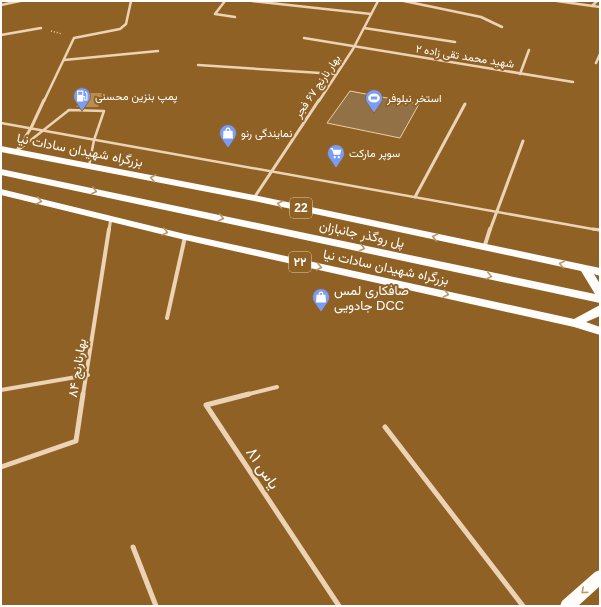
<svg xmlns="http://www.w3.org/2000/svg" width="601" height="607" viewBox="0 0 601 607" font-family="Arial,Vazirmatn,sans-serif">
<rect width="100%" height="100%" fill="#906124"/>
<polygon fill="#917145" stroke="#edcda9" points="350,91 419,104 400,138 327,123"/>
<polygon fill="#ba8d54" points="85,93 106,93 98,107 76,107"/>
<g fill="none" stroke-linecap="round" stroke-linejoin="round">
<polyline stroke="#ecd3b5" stroke-width="1.5" stroke-dasharray="1 2" stroke-linecap="butt" points="51,31 62,34"/>
<g stroke="#ecd3b5" stroke-width="2.5">
<polyline points="1,123 598,230"/>
<polyline points="17,151 69,110 104,111 94,140 89,166"/>
</g>
<polyline stroke="#ecd3b5" stroke-width="3" points="593,229 600,230"/>
<g stroke="#ecd3b5" stroke-width="2.5">
<polyline points="225,1 215,14 235,17"/>
<polyline points="252,1 371,14"/>
<polyline points="404,1 481,17 502,27"/>
<polyline points="557,1 600,7"/>
<polyline points="1,5 20,1"/>
<polyline points="592,6 597,1"/>
<polyline points="364,28 455,42"/>
<polyline points="1,35 41,28"/>
<polyline points="304,38 573,82"/>
<polyline points="64,60 158,51"/>
<polyline points="596,63 600,54"/>
<polyline points="198,65 336,74"/>
<polyline points="520,74 529,50"/>
<polyline points="44,101 74,38 120,29 126,24 131,1"/>
<polyline points="319,101 353,49 378,1"/>
</g>
<g stroke="#ecd3b5" stroke-width="3">
<polyline points="16,152 31,128 44,100"/>
<polyline points="415,197 465,104"/>
<polyline points="254,198 319,100"/>
<polyline points="109,230 111,218"/>
<polyline points="490,230 523,141"/>
</g>
<g stroke="#ecd3b5" stroke-width="4">
<polyline points="484,248 490,229"/>
<polyline points="167,318 185,237"/>
<polyline points="1,390 88,375"/>
<polyline points="83,395 109,229"/>
<polyline points="245,395 277,387"/>
</g>
<g stroke="#ecd3b5" stroke-width="5">
<polyline points="249,394 206,405 339,606"/>
<polyline points="385,427 523,606"/>
<polyline points="1,467 76,441 83,394"/>
<polyline points="133,547 156,606"/>
</g>
<polygon fill="#fffdfa" fill-rule="evenodd" points="600,570 600,586 578,606 560,606 562,601 595,572"/>
<g fill="#fffefc" fill-rule="evenodd">
<polygon points="1,146 254,195 600,268 600,276 594,274 600,284 600,303 1,175 1,169 595,294 581,271 254,201 1,152"/>
<polygon points="1,189 185,234 574,319 600,305 600,316 586,322 600,327 600,335 574,327 185,240 1,195"/>
</g>
</g>
<defs><path id="oneway-chevron" d="M-2-3.5L2.5 0L-2 3.5" fill="none" stroke-width="1.6" stroke-linecap="round" stroke-linejoin="round"/></defs>
<g stroke="#b79870">
<use href="#oneway-chevron" transform="translate(153 178) rotate(-169)"/>
<use href="#oneway-chevron" transform="translate(94 191) rotate(12)"/>
<use href="#oneway-chevron" transform="translate(39 201) rotate(13)"/>
<use href="#oneway-chevron" transform="translate(280 204) rotate(-168)"/>
<use href="#oneway-chevron" transform="translate(221 218) rotate(12)"/>
<use href="#oneway-chevron" transform="translate(165 232) rotate(14)"/>
<use href="#oneway-chevron" transform="translate(435 237) rotate(-168)"/>
<use href="#oneway-chevron" transform="translate(362 248) rotate(12)"/>
<use href="#oneway-chevron" transform="translate(562 264) rotate(-168)"/>
<use href="#oneway-chevron" transform="translate(319 267) rotate(12)"/>
<use href="#oneway-chevron" transform="translate(489 276) rotate(12)"/>
<use href="#oneway-chevron" transform="translate(446 294) rotate(12)"/>
</g>
<use stroke="#b7986f" href="#oneway-chevron" transform="translate(584 591) rotate(138)"/>
<defs>
<g id="fuel-pin" transform="scale(0.9)"><path d="M0 17L-7.5 6A9.5 9.5 0 1 1 7.5 6Z" fill="#789cf7" stroke="#906124"/><path d="M-5.5-6h7V0h2V4h1.3V-2.5L3-4.5l.8-.8L6-3V5H2.5V1h-1V6h-7ZM-4.2-4.7v3.2H.2V-4.7Z" fill="#fff"/></g>
<g id="stadium-pin" transform="scale(0.9)"><path d="M0 17L-7.5 6A9.5 9.5 0 1 1 7.5 6Z" fill="#789cf7" stroke="#906124"/><path d="M0-5a6.5 5 0 1 0 0 10a6.5 5 0 1 0 0-10ZM-3.5-1.8h7v3.6h-7Z" fill="#fff"/></g>
<g id="shop-pin" transform="scale(0.9)"><path d="M0 17L-7.5 6A9.5 9.5 0 1 1 7.5 6Z" fill="#789cf7" stroke="#906124"/><path d="M-5-2.5h2.3a2.7 3.5 0 0 1 5.4 0H5L5.5 6h-11ZM-1.5-2.5h3a1.5 2.3 0 0 0-3 0Z" fill="#fff"/></g>
<g id="supermarket-pin" transform="scale(0.9)"><path d="M0 17L-7.5 6A9.5 9.5 0 1 1 7.5 6Z" fill="#789cf7" stroke="#906124"/><path d="M-6-5.5h2.5l.6 2H6L4.5 2H-2.5L-4.4-4H-6ZM-1.5 3.2a1.3 1.3 0 1 0 .1 0ZM3 3.2a1.3 1.3 0 1 0 .1 0Z" fill="#fff"/></g>
</defs>
<g fill-rule="evenodd">
<use href="#fuel-pin" x="82" y="96"/>
<use href="#stadium-pin" x="374" y="98"/>
<use href="#shop-pin" x="228" y="133"/>
<use href="#supermarket-pin" x="336" y="153"/>
<use href="#shop-pin" x="321" y="297"/>
</g>
<g text-anchor="middle" dominant-baseline="central" stroke-width="4" stroke-linejoin="round" paint-order="stroke">
<g font-size="11" fill="#fff" stroke="#906124">
<text transform="translate(465 56) rotate(9)">شهید محمد تقی زاده ۲</text>
<text transform="translate(317 86) rotate(-56)">بهار نارنج ۶۷ فجر</text>
</g>
<g font-size="11" fill="#fff" stroke="#906124" text-anchor="start">
<text x="95" y="96">پمپ بنزین محسنی</text>
<text x="387" y="98">استخر نبلوفر</text>
<text x="241" y="133">نمایندگی رنو</text>
<text x="349" y="153">سوپر مارکت</text>
</g>
<g fill="#906124" stroke="#ded0bd" stroke-width="1">
<rect x="290" y="198" width="22" height="20" rx="3"/>
<rect x="289" y="252" width="22" height="20" rx="3"/>
</g>
<g font-size="12" font-weight="bold" fill="#fff">
<text x="301" y="208">22</text>
<text x="300" y="262">۲۲</text>
</g>
<g font-size="13" fill="#fff" stroke="#906124">
<text transform="translate(80 150) rotate(11)">بزرگراه شهیدان سادات نیا</text>
<text transform="translate(362 234) rotate(12)">پل روگذر جانبازان</text>
<text transform="translate(386 267) rotate(12)">بزرگراه شهیدان سادات نیا</text>
<text transform="translate(77 368) rotate(-81)">بهارنارنج ۸۴</text>
</g>
<g font-size="13" fill="#fff" stroke="#906124" text-anchor="start">
<text x="334" y="290">صافکاری لمس<tspan x="334" dy="15">جادویی DCC</tspan></text>
</g>
<g font-size="16" fill="#fff" stroke="#906124">
<text transform="translate(263 468) rotate(56)">یاس ۸۱</text>
</g>
</g>
<rect width="601" height="607" fill="none" stroke="#ffffff" stroke-width="4"/>
</svg>
